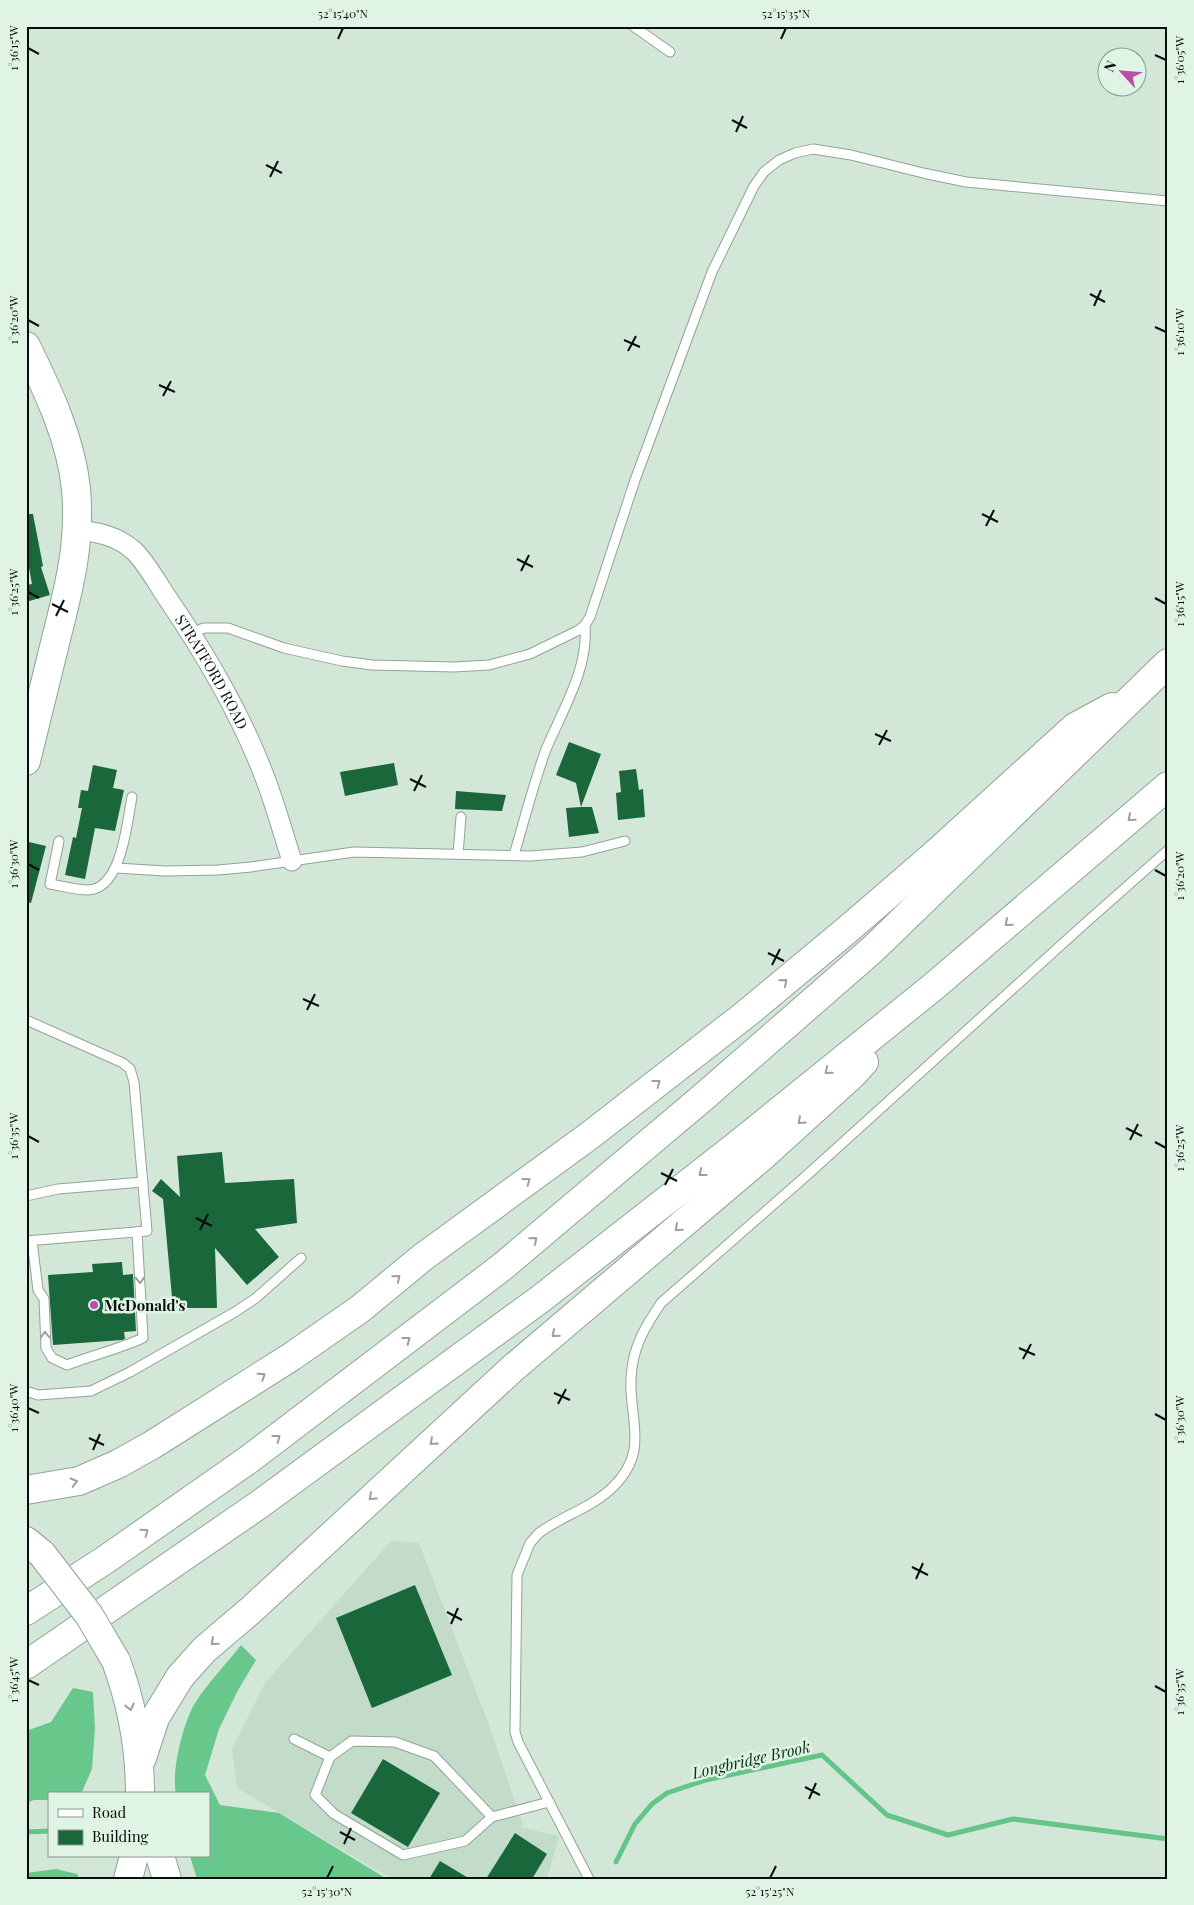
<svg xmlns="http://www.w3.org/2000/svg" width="1194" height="1905" viewBox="0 0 1194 1905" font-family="'Playfair Display',serif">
<rect width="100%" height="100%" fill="#d3e7d8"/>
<polygon fill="#c2dcc9" points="391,1541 419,1543 489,1725 523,1825 520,1827 559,1836 547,1879 392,1879 237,1788 232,1749 265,1683"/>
<g fill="#68c88b">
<path d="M241,1645L256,1660L237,1692L219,1729L205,1775L220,1805L279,1813L387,1879H197L190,1856H209V1794H176C171,1772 183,1723 195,1703C207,1684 227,1663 241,1645Z"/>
<polygon points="73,1688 93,1692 95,1729 92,1769 81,1794 49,1794 49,1800 34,1800 26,1803 26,1731 51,1722"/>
<polygon points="56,1869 77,1874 80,1879 26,1879 26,1873"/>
</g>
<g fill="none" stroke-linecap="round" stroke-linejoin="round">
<g stroke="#65c588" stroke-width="5">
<polyline points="26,1832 49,1831"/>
<polyline points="616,1862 635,1824 652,1804 667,1793 706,1780 822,1755 887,1815 948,1835 1013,1819 1168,1839"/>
</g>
</g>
<g fill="#1a673c">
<polygon points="26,514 33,514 43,566 41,567 50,595 26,602 26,585 32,584 26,551"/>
<polygon points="569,742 601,754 581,807 592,807 599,833 569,837 566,808 581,807 576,783 556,775"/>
<polygon points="394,763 398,785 345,796 340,772"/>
<polygon points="93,765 117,770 113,788 124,790 115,831 95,828 85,879 65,875 73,837 76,838 82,808 78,808 81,790 88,791"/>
<polygon points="636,769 639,790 643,789 645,817 618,820 616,793 621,792 619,771"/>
<polygon points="456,791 506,795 502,811 455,809"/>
<polygon points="29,842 46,846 31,903 26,902 26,854"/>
<polygon points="222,1152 225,1183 294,1179 297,1223 255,1229 279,1257 247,1285 215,1248 217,1308 173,1308 163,1199 152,1191 161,1179 180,1197 177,1156"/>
<polygon points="122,1262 123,1275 133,1274 136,1331 124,1332 125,1339 122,1340 53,1345 48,1275 93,1272 92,1264"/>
<polygon points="415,1585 452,1675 372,1708 336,1618"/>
<polygon points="383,1759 440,1793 408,1847 351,1813"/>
<polygon points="515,1833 547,1854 532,1879 486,1879"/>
<polygon points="440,1861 470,1879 429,1879"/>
</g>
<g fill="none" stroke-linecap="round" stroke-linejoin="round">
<g stroke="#91a396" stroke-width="11">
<g id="service">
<polyline points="633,26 670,52"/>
<polyline points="191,633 204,628 228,628 284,648 342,661 372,665 454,667 489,665 530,654 579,630 585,625 590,617 635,480 712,272 754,186 764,172 779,160 795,153 813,149 851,155 923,173 966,182 1168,201"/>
<path d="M59,841L50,884C62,886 76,890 88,890C122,889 127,822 132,797"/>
<polyline points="458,854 461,817"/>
<path d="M514,855C524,821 533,786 545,752C561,712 589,670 585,625"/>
<polyline points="116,868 165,871 218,870 251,867 354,852 530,856 582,852 625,841"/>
<polyline points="26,1020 123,1063 130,1069 134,1082 147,1231 26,1241"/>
<polyline points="26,1196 58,1189 143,1182"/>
<path d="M32,1241L38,1290L44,1299L46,1348L52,1358L67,1365C93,1355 119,1349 143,1338L137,1232"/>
<polyline points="26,1391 38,1395 91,1391 130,1372 235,1312 256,1298 301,1258"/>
<polyline points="294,1739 330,1757 352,1741 395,1742 434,1756 492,1817 549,1802"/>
<polyline points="330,1757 315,1795 334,1814 403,1855 465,1841 492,1817"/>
<path d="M589,1879L518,1742L515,1732L517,1575L530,1543L539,1533C562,1516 593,1507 613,1487C653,1448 625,1414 632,1368C635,1343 647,1324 661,1303L806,1176L1081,927L1168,850"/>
</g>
</g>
<g stroke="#91a396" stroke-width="21">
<g id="minor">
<path id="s1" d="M77,530C98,532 117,536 133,550C144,559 159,586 168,599C208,658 244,719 268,786C277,811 284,836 292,861"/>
</g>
</g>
<g stroke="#91a396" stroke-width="30">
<g id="trunk">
<path d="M26,346C48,391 71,439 76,489C81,542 69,588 56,639C46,680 36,720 26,761"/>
<polyline points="26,1541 42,1554"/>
<path d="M116,1661C132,1704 140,1748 140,1794"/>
<polyline points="142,1758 155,1718 180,1677"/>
<polyline points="160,1856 167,1879"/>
<polyline points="128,1879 134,1856"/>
</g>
</g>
<g stroke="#91a396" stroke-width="30">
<g id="motorway">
<polyline points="26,1490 79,1481 118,1464 152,1445 291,1357 360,1309 423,1257 589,1136 746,1014 847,930 934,855 1075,727 1112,707"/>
<polyline points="26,1611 105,1560 248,1460 502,1267 701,1099 873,949 1168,663"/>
<polyline points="26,1665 260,1504 539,1300 736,1146 933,987 1168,786"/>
<polyline points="180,1677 204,1650 251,1610 513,1368 764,1155 851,1076 864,1062"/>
</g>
</g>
<use href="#service" stroke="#fff" stroke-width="9"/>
<use href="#minor" stroke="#fff" stroke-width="19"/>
<use href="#trunk" stroke="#fff" stroke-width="28"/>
<use href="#motorway" stroke="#fff" stroke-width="28"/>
<g stroke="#91a396" stroke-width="30" stroke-linecap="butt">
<polyline id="trunk-bridge" points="42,1554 89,1615 116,1661"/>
</g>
<use href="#trunk-bridge" stroke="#fff" stroke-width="28"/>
</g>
<defs><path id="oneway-chevron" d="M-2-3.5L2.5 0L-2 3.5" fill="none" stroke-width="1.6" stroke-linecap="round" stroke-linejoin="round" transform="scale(1.25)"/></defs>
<g stroke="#9c9f9d">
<use href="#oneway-chevron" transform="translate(1131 818) rotate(139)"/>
<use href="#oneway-chevron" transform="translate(1008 923) rotate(139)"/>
<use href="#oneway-chevron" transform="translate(784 982) rotate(-40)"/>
<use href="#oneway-chevron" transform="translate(828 1071) rotate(141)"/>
<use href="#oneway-chevron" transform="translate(657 1083) rotate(-38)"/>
<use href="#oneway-chevron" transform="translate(801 1121) rotate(138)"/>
<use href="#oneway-chevron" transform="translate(702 1173) rotate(142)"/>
<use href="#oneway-chevron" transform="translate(527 1181) rotate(-36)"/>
<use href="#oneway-chevron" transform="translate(678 1228) rotate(139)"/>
<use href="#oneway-chevron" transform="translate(534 1240) rotate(-40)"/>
<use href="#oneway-chevron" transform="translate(397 1278) rotate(-40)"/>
<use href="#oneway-chevron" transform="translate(140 1280) rotate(87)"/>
<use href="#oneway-chevron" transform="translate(555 1334) rotate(140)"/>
<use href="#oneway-chevron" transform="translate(45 1335) rotate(-92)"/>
<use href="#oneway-chevron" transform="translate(407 1340) rotate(-37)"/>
<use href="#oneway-chevron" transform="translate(262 1376) rotate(-33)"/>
<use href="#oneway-chevron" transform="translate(277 1438) rotate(-37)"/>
<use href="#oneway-chevron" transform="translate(433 1442) rotate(138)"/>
<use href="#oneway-chevron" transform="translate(74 1482) rotate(-14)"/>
<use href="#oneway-chevron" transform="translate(372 1497) rotate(138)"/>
<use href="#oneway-chevron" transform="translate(145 1532) rotate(-35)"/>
<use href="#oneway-chevron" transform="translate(214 1642) rotate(139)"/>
<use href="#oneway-chevron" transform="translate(130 1707) rotate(77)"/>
</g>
<path fill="none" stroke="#070e09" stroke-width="2" d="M338,39L343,28M781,39L786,28M28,48L39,54M1155,55L1166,60M732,120L747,128M736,132L743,116M266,165L282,173M270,177L278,161M1090,294L1105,302M1094,306L1101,290M28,320L39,326M1155,327L1166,332M624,340L640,347M628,351L636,336M159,385L175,392M163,396L171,381M982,514L998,522M986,526L994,510M517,559L533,567M521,571L529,555M28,592L39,598M1155,598L1166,604M52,604L68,612M56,616L64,600M875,734L891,741M879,745L887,730M410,779L426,787M414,791L422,775M28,864L39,870M1155,870L1166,876M768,953L784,961M772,965L780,949M303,999L319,1006M307,1010L315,994M1126,1128L1142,1136M28,1136L39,1142M1130,1140L1138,1124M1155,1142L1166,1148M661,1173L677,1181M665,1185L673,1169M196,1218L212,1226M200,1230L208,1214M1019,1348L1035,1355M1023,1359L1031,1344M554,1393L570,1400M558,1404L566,1389M28,1408L39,1413M1155,1414L1166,1420M89,1438L104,1445M93,1450L100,1434M912,1567L928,1575M916,1579L923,1563M447,1612L462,1620M451,1624L458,1608M28,1680L39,1685M1155,1686L1166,1692M805,1787L820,1795M809,1799L816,1783M340,1832L355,1840M344,1844L351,1828M327,1878L333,1866M770,1878L776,1866"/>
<circle fill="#bb4caa" stroke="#e0f4e5" stroke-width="2" cx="94" cy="1305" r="5"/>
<g text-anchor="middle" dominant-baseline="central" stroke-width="5" stroke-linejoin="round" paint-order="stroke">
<g font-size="15" fill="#070e09" stroke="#e0f4e5">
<text stroke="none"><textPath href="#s1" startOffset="206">STRATFORD ROAD</textPath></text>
</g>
<g font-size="15" font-weight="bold" fill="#070e09" stroke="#e0f4e5" text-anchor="start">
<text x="104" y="1305">McDonald's</text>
</g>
<g font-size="16" font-style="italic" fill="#07321a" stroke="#e0f4e5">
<text transform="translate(751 1759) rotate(-13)">Longbridge Brook</text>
</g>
</g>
<rect width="1194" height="1905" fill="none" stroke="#e0f4e5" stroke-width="55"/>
<rect x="48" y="1792" width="162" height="65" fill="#e0f4e5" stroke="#89988d"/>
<rect x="58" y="1809" width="25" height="8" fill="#ffffff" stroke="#89988d"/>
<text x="92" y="1818" font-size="15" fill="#070e09">Road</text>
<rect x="58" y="1830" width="25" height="15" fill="#1a673c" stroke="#89988d"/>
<text x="92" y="1842" font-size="15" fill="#070e09">Building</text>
<g transform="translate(1122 72) rotate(296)"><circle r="24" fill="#e0f4e5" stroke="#89988d"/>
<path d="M0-4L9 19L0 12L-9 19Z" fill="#bb4caa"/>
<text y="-8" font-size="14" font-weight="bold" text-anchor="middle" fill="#070e09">N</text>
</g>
<rect x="28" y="28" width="1138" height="1850" fill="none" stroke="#070e09" stroke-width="2"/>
<g font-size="12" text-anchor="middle" fill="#070e09">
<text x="343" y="18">52°15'40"N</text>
<text x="786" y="18">52°15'35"N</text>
<text transform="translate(14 48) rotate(-90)" y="4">1°36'15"W</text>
<text transform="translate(1180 60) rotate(-90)" y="4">1°36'05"W</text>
<text transform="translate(14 320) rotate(-90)" y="4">1°36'20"W</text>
<text transform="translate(1180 332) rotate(-90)" y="4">1°36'10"W</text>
<text transform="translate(14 592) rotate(-90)" y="4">1°36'25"W</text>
<text transform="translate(1180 604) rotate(-90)" y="4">1°36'15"W</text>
<text transform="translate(14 864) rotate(-90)" y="4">1°36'30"W</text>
<text transform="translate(1180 876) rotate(-90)" y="4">1°36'20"W</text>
<text transform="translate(14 1136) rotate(-90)" y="4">1°36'35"W</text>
<text transform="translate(1180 1148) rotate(-90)" y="4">1°36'25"W</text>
<text transform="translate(14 1408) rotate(-90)" y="4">1°36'40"W</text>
<text transform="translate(1180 1420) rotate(-90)" y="4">1°36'30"W</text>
<text transform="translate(14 1680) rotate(-90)" y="4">1°36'45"W</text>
<text transform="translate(1180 1692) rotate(-90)" y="4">1°36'35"W</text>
<text x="327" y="1896">52°15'30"N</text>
<text x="770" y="1896">52°15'25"N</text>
</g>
</svg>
